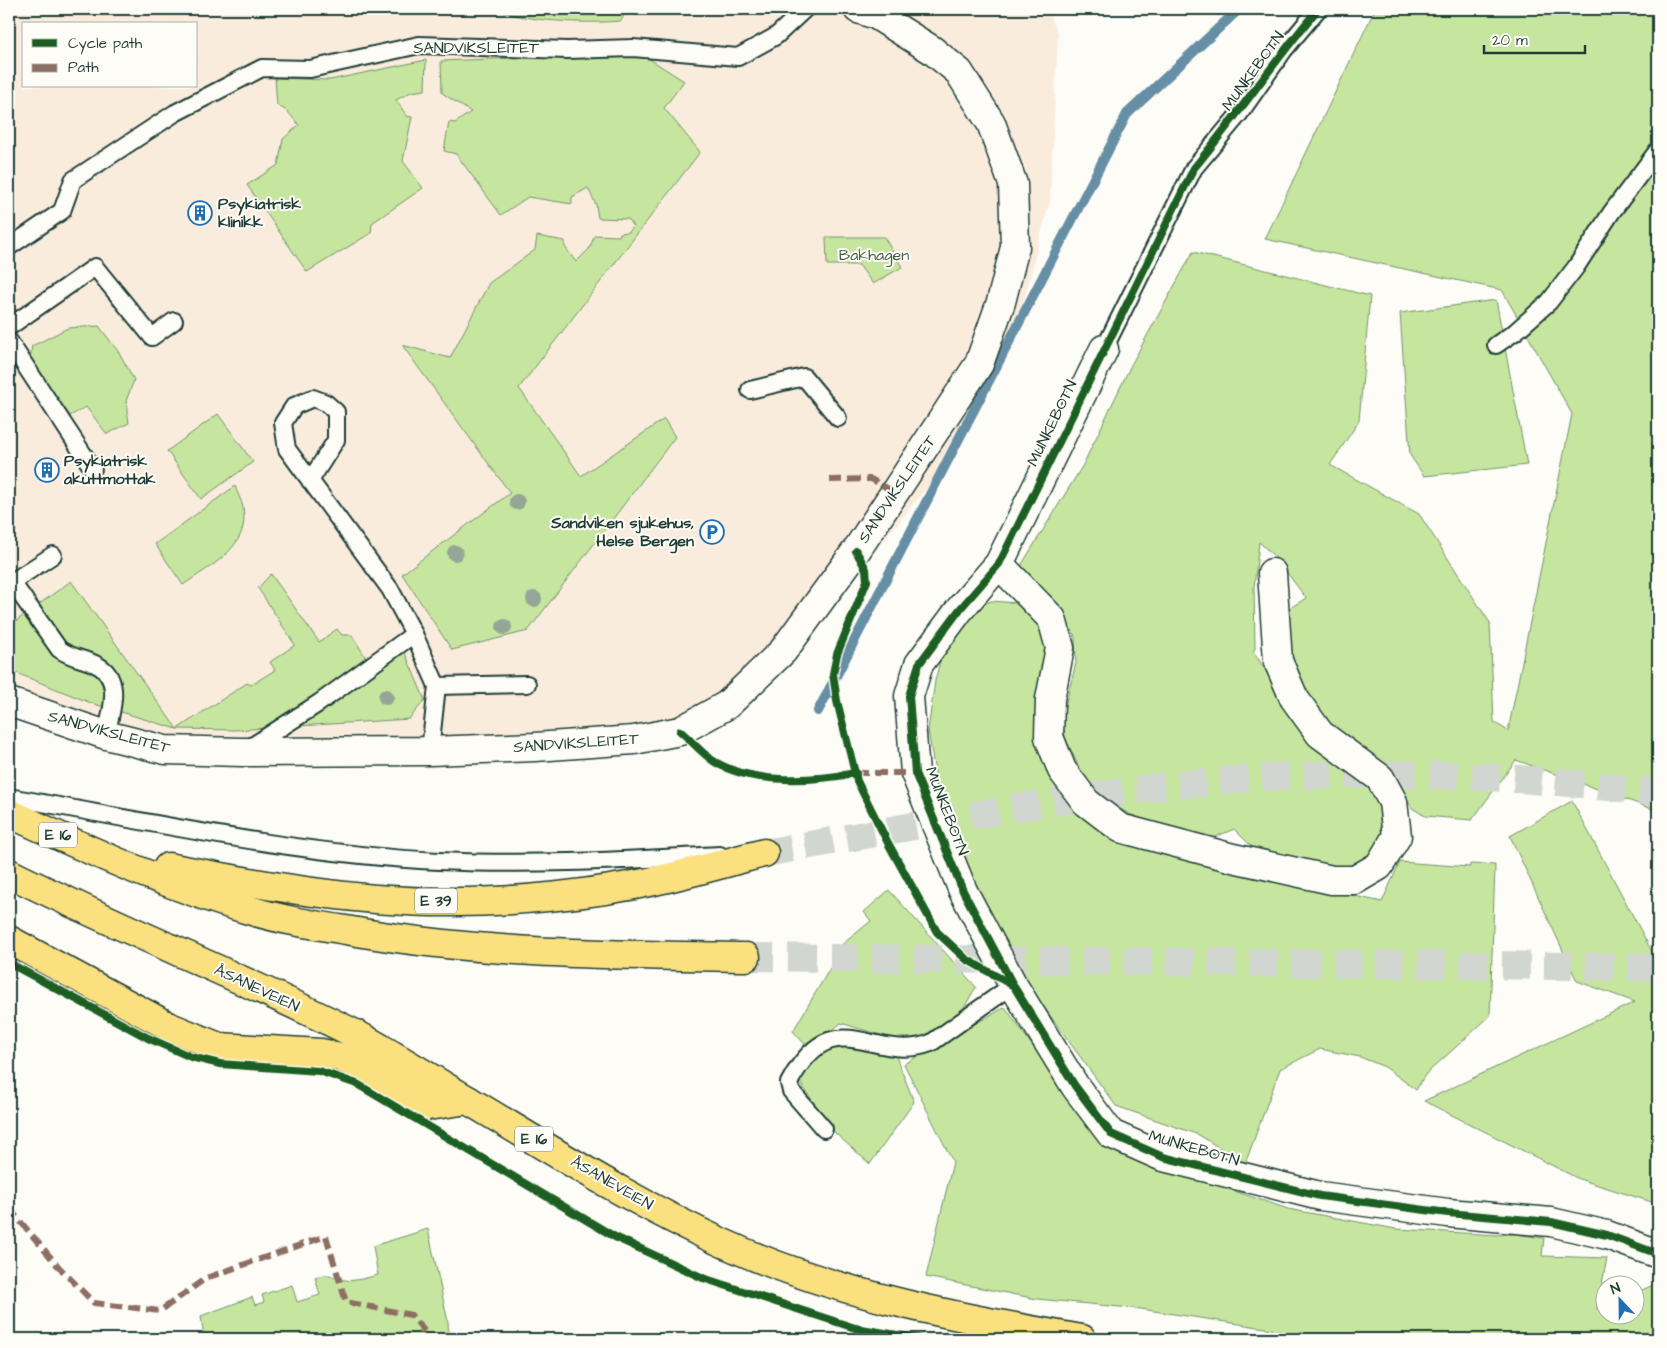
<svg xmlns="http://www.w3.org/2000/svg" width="1667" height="1348" viewBox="0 0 1667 1348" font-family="'Architects Daughter',sans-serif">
<rect width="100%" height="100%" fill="#fdfcf7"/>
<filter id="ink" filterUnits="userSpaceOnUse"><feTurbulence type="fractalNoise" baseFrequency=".02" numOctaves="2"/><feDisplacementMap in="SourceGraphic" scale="10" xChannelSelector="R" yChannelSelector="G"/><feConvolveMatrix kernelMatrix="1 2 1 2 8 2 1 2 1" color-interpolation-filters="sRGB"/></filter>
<g filter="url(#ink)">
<path fill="#faecdd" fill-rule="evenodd" d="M9,9H1047L1058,33L1050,200L1020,315L950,460L743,710L645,753L228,762L9,712ZM24,24H196V86H24Z"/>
<g fill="#c6e69f" stroke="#72926a">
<path d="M494,9H627L621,21C585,24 527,22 494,9Z"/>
<polygon points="1375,9 1658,9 1658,811 1516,760 1472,820 1425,816 1412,808 1387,766 1334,732 1297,680 1279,615 1306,598 1276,558 1259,542 1254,587 1255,649 1253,651 1312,742 1378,785 1389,813 1382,842 1375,853 1362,862 1345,868 1324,867 1254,849 1234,829 1206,841 1129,814 1106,801 1085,781 1065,737 1062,718 1076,663 1075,636 1055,603 1019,569 1083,465 1131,365 1193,252 1370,296 1359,421 1330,465 1419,514 1490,623 1494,722 1508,731 1572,414 1502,290 1265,239"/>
<polygon points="640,53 684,81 664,108 700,152 519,388 581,476 664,419 675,437 528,631 452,650 402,574 510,493 402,345 450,358 489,283 535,250 537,236 565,241 565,247 576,262 589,249 595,235 619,236 620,233 629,232 633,227 628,219 598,218 596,205 588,188 572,197 572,204 528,197 501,215 456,154 444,151 449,122 455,123 471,112 442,93 441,61"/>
<polygon points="426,60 425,90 411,92 396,100 407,116 412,117 403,161 423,188 372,223 371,233 307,272 247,185 278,165 283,139 299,125 287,111 277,105 275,78 330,80"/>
<polygon points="826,237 884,237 902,267 873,284 859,265 827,265"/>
<polygon points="1496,300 1527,465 1424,476 1410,455 1400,313"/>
<polygon points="99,326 120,354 134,380 126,401 129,423 107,434 86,407 70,416 30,358 32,346 68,328"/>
<polygon points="218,414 253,462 201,499 167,451"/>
<path d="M235,486C237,493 242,501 243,508C251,547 210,566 183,585L155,544Z"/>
<polygon points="271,574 319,642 337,629 342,635 352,635 366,658 405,653 425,700 409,719 235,730 177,729 91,703 9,670 9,626 71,581 177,729 247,683 251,685 275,670 270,662 295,645 258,588"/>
<polygon points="991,601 1017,603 1033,614 1043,630 1048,650 1050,770 1059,789 1083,815 1269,877 1382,902 1400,862 1470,867 1470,864 1495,865 1490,1016 1425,1075 1416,1090 1385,1067 1360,1057 1320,1049 1280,1069 1245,1164 1199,1135 1116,1106 1033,992 969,880 940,803 928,730 935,681 943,649 978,606"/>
<polygon points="1572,801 1658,963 1658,1204 1579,1179 1424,1101 1635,1002 1577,981 1510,836"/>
<polygon points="889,890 976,987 962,1011 924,1039 904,1042 841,1023 809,1049 793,1031 836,958 843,952 839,947 871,921 864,912"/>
<polygon points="1005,1007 1084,1119 1109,1149 1288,1209 1396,1229 1496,1235 1515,1234 1544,1238 1542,1256 1607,1258 1597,1309 1604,1306 1604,1316 1634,1316 1635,1293 1658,1283 1658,1339 1341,1339 1336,1337 1295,1337 1277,1339 1273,1336 1272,1329 1141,1309 1037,1299 926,1277 953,1162 904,1064"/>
<polygon points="843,1045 895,1054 914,1102 870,1164 835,1133 799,1081 820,1055"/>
<path d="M428,1229L448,1322L449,1339H204L201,1316L252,1297L255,1305L264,1302L262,1295L292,1285L297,1302L320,1295L315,1277C333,1272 330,1277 345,1280C354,1282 369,1277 378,1275L373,1246Z"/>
</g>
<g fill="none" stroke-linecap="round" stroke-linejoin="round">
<polyline stroke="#668fa5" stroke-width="10" points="818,711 1127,114 1239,9"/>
<g stroke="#d1d6d0" stroke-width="28" stroke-dasharray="28 14" stroke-linecap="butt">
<path d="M764,853C932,824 1100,787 1270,777C1400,770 1529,776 1658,793"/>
<polyline points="746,957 1658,967"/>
</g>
<g stroke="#1f3d34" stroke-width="20">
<g id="lane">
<polyline points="9,247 62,211 73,180 175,113 262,68 310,69 419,45 567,50 633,48 738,57 776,36 805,9"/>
<polyline points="9,327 95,267 152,337 174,321"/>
<polyline points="9,341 93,469"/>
<polyline points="1496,345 1515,332 1549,302 1576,267 1611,213 1658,150"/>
<polyline points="1104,349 1194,168 1240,113 1284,50 1318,9"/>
<polyline points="750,390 804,377 838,418"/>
<path d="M53,555L12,582L59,649C71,658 82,658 95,664C124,677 111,712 106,735"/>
<polyline points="414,634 437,686 527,684"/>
<polyline points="246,750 319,703 414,634 390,589 287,449 283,423 294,406 313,398 326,403 336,412 336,440 310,481"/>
<polyline points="430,751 437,686"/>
<path d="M9,797C151,822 294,854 439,861C533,866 627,860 720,855"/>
<path d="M824,1129L791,1091L789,1083C834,998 872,1065 931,1043L1013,985"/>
</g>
</g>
<g stroke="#1f3d34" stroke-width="31">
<g id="street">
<polyline points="1104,349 999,564 960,609 919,664 909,696 915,773 963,891 1013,985 1075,1086 1111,1134 1163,1157 1320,1196 1448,1213 1551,1222 1607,1235 1658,1254"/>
<polyline points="999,564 1052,619 1060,648 1050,699 1049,737 1062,770 1086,802 1120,828 1233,858 1332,880 1355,880 1379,866 1397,836 1393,802 1380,778 1320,734 1294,698 1278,661 1272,573"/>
<polyline points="9,702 106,735 165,750 242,752 430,751 535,747 634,740 680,731 727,705 783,651 856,551 979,364 1001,302 1015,247 1013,184 991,123 959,72 932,50 876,15 858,9"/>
</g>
</g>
<g stroke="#1f3d34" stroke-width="31">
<g id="highway">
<path d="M9,813C86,849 167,886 249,910C281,920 314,925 346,930C478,954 612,955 746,957"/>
<path d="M168,867C262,885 358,903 454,902C516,902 594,894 654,881C691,873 728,862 764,853"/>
<path d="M9,873C125,931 247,979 363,1038C390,1053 417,1070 444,1086C536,1140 626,1199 723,1243C837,1295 959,1318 1082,1339"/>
<polyline points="9,940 170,1027 219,1047 321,1053 340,1057 362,1066 428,1106 468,1100"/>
</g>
</g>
<use href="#lane" stroke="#fdfcf7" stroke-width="16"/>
<use href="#street" stroke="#fdfcf7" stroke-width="28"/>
<use href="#highway" stroke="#fbe080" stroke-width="28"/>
<g stroke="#8d6e63" stroke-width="6" stroke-dasharray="12 6" stroke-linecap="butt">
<polyline points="830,480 871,479 896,493"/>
<polyline points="856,773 915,773"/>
<polyline points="9,1208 58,1266 94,1303 160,1311 206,1278 326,1236 346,1302 411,1315 431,1339"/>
</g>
<g stroke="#fdfcf7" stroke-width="11">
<g id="cycleway">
<path d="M1318,9C1275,60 1237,116 1194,168L999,564L960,609L919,664L909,696L915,773L963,891L1013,985L1075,1086L1111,1134L1163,1157L1320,1196L1448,1213L1551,1222L1607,1235L1658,1254"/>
<polyline points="856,551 866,569 867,581 837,654 833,674 837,701 857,781 888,843 937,932 966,959 1012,985"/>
<path d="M680,731C691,740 702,754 715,762C754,785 813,781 856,773"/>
<polyline points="9,963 148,1038 191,1057 220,1064 319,1071 357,1084 615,1237 703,1278 855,1328 921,1339"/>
</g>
</g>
<use href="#cycleway" stroke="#1b5e20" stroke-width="8"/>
</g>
<g fill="#95a697">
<circle cx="517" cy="502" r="8"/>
<circle cx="455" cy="553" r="8"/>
<circle cx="534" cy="599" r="8"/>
<circle cx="504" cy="627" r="8"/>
<circle cx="386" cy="697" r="8"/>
</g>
</g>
<defs>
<g id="building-ring" transform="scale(1.25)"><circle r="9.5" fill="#fdfcf7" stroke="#1f6fb2" stroke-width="1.5"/><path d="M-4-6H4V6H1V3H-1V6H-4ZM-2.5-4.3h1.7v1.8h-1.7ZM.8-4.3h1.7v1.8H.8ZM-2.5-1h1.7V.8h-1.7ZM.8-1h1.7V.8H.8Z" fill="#1f6fb2"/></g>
<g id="parking-ring" transform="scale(1.25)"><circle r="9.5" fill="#fdfcf7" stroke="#1f6fb2" stroke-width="1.5"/><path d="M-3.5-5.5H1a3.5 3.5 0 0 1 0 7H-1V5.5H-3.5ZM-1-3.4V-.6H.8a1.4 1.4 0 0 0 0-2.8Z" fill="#1f6fb2"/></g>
</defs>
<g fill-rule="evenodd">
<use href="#building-ring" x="200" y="213"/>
<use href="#building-ring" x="47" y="470"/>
<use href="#parking-ring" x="712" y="532"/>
</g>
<g text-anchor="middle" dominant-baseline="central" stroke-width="4" stroke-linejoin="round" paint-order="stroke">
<g fill="#fdfcf7" stroke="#62766e" stroke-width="1">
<rect x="39" y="822.5" width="38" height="25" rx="4"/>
<rect x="415" y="888.5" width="42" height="25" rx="4"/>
<rect x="515" y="1126.5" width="38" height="25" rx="4"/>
</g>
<g font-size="15" font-weight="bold" fill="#1f3d34">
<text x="58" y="835">E 16</text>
<text x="436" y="901">E 39</text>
<text x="534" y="1139">E 16</text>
</g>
<g font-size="16" fill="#1f3d34" stroke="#fdfcf7">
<text x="476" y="48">SANDVIKSLEITET</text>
<text transform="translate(1253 71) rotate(-54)">MUNKEBOTN</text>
<text transform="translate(1052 423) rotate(-64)">MUNKEBOTN</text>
<text transform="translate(897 489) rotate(-56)">SANDVIKSLEITET</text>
<text transform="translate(109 732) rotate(15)">SANDVIKSLEITET</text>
<text transform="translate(576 743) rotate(-4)">SANDVIKSLEITET</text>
<text transform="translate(947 811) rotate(69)">MUNKEBOTN</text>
<text transform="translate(257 988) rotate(25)">ÅSANEVEIEN</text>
<text transform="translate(1194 1148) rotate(16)">MUNKEBOTN</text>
<text transform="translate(612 1183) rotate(30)">ÅSANEVEIEN</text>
</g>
<g font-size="16" font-weight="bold" fill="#1f3d34" stroke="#fdfcf7" text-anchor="start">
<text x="218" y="204">Psykiatrisk<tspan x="218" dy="18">klinikk</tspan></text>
<text x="64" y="461">Psykiatrisk<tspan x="64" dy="18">akuttmottak</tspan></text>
<text x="694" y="523" text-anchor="end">Sandviken sjukehus,<tspan x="694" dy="18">Helse Bergen</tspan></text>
</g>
<g font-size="16" fill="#405f49" stroke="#fdfcf7">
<text x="874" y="255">Bakhagen</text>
</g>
</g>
<rect width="1667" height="1348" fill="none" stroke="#fdfcf7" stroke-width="30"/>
<rect x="15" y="15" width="1637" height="1318" fill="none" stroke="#1f3d34" stroke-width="2" filter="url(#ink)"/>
<rect x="22" y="22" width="175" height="65" fill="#fdfcf7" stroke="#a4b0a9"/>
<rect x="32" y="39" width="25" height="8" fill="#1b5e20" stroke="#a4b0a9"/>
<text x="68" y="48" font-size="15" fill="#1f3d34">Cycle path</text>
<rect x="32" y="64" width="25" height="8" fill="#8d6e63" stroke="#a4b0a9"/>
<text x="68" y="72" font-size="15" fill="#1f3d34">Path</text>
<g transform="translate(1620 1300) rotate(338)"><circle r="24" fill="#fdfcf7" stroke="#a4b0a9"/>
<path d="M0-4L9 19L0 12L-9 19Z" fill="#1f6fb2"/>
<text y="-8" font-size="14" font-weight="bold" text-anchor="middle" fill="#1f3d34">N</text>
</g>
<path d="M1484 45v8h101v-8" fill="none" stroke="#1f3d34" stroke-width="2.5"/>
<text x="1492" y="45" font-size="15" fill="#1f3d34" stroke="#fdfcf7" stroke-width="4" paint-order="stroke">20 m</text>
</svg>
